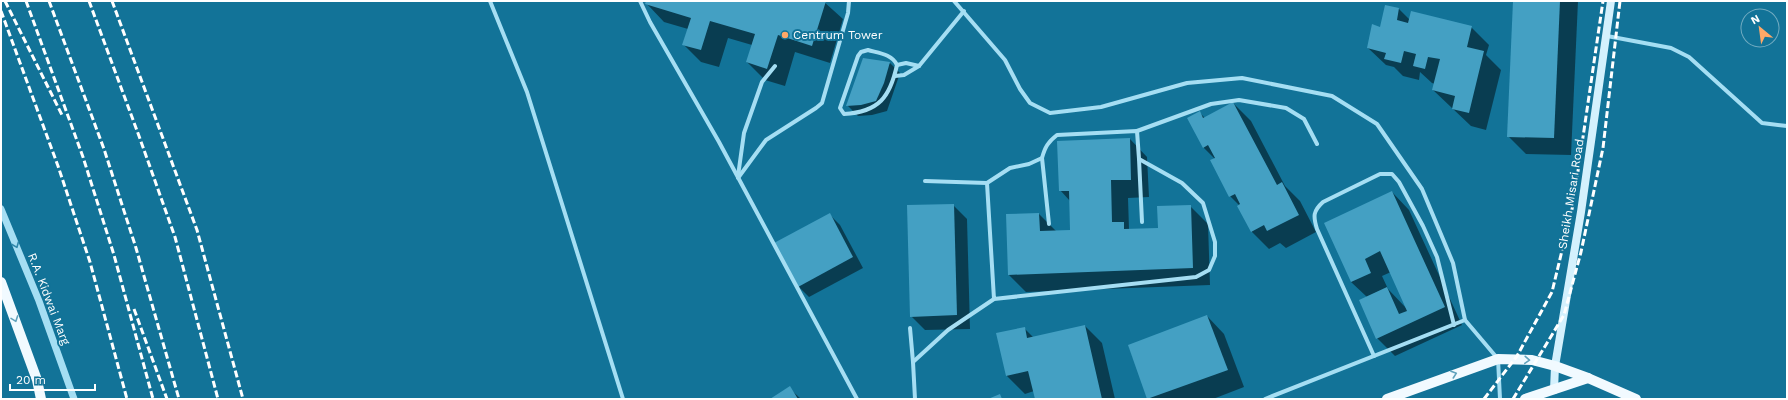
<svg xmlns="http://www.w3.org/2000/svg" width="1788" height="400" viewBox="0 0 1788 400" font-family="'Work Sans',sans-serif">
<rect width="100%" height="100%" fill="#127398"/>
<g fill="#0007" fill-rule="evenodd">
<polygon points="647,1 823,1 843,19 830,63 795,52 785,86 765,80 747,62 752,45 728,38 719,67 701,62 683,44 688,29 664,22 647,4"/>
<polygon points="1514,1 1578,1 1571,155 1526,154 1508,136"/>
<polygon points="1386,7 1399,9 1410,20 1471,27 1489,45 1486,55 1501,70 1486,130 1471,126 1433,90 1435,84 1432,83 1420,72 1419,80 1403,76 1394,67 1386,65 1368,48 1381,28"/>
<polygon points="890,63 900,73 887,111 872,115 858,116 847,105"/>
<polygon points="1233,103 1251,121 1285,186 1300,201 1316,232 1286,248 1280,243 1269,249 1252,232 1240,206 1230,196 1215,159 1203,147 1199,112 1205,118"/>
<polygon points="1130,139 1147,157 1149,197 1128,198 1129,229 1130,230 1159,229 1190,206 1208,224 1210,285 1026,292 1008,274 1039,214 1056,231 1071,231 1070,201 1060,190"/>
<path d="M1392,192L1409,210L1462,325L1395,356L1377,338L1367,297L1351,282ZM1391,272L1407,309L1388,289L1382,276Z"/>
<polygon points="953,205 967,219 970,329 925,330 911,316"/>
<polygon points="829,214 840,225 863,268 809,297 799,287"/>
<polygon points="1207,316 1224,334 1244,387 1213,399 1148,399 1129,346"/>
<polygon points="1085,326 1102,343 1115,399 1036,399 1034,391 1025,394 1007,376 998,334 1024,328 1034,338"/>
<polygon points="789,388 801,399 772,399"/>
</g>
<g fill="#44a0c3">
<polygon points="646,1 826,1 812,46 778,35 767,69 746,62 755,34 710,21 701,50 682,45 691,18 645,4"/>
<polygon points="1513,1 1560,1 1554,138 1507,137"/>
<polygon points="1385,5 1399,8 1397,20 1408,23 1411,11 1472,26 1467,47 1484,51 1469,113 1452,109 1455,96 1432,90 1440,59 1428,57 1425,69 1413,66 1416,54 1404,51 1401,63 1384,59 1386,53 1367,48 1372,24 1380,27"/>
<polygon points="863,58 890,62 884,83 876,101 861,105 846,106"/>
<polygon points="1233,102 1277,185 1282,182 1299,215 1267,231 1264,225 1251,232 1237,206 1240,204 1235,194 1229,197 1210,160 1215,158 1208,145 1203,148 1187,118 1200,111 1203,118"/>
<polygon points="1130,138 1131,180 1111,180 1112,222 1124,222 1124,229 1158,228 1157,206 1191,205 1193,268 1008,275 1006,214 1039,213 1040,231 1070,230 1069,191 1059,191 1057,141"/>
<polygon points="1392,191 1445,307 1376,339 1359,300 1387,287 1399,314 1407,311 1380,251 1365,259 1371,273 1351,282 1324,223"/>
<polygon points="954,204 957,315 910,317 907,205"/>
<polygon points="830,213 853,257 798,287 774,243"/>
<polygon points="1207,315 1228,370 1147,399 1128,345"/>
<polygon points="1085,325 1102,399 1035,399 1028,371 1006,376 996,333 1025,327 1027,338"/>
<polygon points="790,386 798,399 770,399"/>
<polygon points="1000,394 1002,399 988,399"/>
</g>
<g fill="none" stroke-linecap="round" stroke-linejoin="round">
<g stroke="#a5def3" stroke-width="4">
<polyline points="490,1 527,92 623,399"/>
<polyline points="640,1 650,22 719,142 857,399"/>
<polyline points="954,1 1005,60 1020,89 1030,103 1050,113 1101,107 1187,83 1242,78 1332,96 1377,124 1422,189 1453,263 1465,320 1498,359 1500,399"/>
<polyline points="1607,36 1671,48 1689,57 1762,123 1787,126"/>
<path d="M868,50C878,53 892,54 897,65C890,97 879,112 844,114L840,108L858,56L861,52Z"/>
<polyline points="897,65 906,63 919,66"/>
<polyline points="895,76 904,75 919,66 964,11"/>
<polyline points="1137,131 1211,104 1239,100 1286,108 1304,119 1317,144"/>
<polyline points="1042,158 1049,224"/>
<polyline points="1139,159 1142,222"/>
<polyline points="738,176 744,133 762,82 775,66"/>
<polyline points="738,178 766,140 816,108 822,103 848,13 849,1"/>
<polyline points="925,181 987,183"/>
<polyline points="910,328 913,362"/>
<path d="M1374,356L1317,229C1313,216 1313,211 1323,202L1380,174H1392L1399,182L1423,226L1437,257L1454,325"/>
<path d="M915,399L913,362L948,330L994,299L1196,277L1209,270L1215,256V242L1203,203L1182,183L1139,159L1137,131L1057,135C1048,142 1045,147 1042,158L1029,164L1010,168L987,183L994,299"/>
<polyline points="1265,399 1465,320"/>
</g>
<polyline stroke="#a5def3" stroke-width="7" points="1,209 39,301 74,399"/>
<polyline stroke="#d4f1fd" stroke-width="8" points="1554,390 1555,366 1581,212 1611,1"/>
<g stroke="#f1faff" stroke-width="10">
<polyline points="1,282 37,380 41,399"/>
<polyline points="1387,399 1498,359 1532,360 1555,366 1588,378 1636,399"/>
<polyline points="1525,399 1588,378"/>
</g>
<g stroke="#fff" stroke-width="3" stroke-dasharray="7 3" stroke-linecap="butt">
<polyline points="5,1 63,117"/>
<polyline points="26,1 83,157 114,255 153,399"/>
<polyline points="49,1 104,149 136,248 179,399"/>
<polyline points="89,1 139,136 175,237 218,399"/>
<polyline points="112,1 197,230 243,399"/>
<polyline points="1,11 58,166 90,262 127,399"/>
<polyline points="134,309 167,399"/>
<polyline points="1484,399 1517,356 1552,292 1573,205 1603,1"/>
<polyline points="1513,399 1564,315 1581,252 1603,148 1620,1"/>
</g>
</g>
<defs><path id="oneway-chevron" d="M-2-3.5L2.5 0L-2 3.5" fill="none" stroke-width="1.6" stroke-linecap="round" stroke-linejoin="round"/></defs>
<use stroke="#2f88aa" href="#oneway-chevron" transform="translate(16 245) rotate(68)"/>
<g stroke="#60a2bc">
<use href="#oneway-chevron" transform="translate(15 319) rotate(70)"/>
<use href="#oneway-chevron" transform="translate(1527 360) rotate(4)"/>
<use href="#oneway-chevron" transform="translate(1454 374) rotate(-19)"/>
</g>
<circle fill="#ffa867" stroke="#127398" stroke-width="1.5" cx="785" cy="35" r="4"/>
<g text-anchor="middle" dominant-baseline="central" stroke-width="4" stroke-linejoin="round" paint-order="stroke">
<g font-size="12" fill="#fff" stroke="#127398" text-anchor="start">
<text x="793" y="35">Centrum Tower</text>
</g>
<g font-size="12" fill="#fff" stroke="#127398">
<text transform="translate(1571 194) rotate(-81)">Sheikh Misari Road</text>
<text transform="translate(49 299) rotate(69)">R.A. Kidwai Marg</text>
</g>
</g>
<rect width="1788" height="400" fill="none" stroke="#ffffff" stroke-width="4"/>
<g transform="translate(1760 28) rotate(331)"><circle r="19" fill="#127398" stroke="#71abc1"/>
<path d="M0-3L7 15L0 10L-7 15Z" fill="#ffa867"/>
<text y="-6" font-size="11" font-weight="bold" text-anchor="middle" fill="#ffffff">N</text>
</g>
<path d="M10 384v6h85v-6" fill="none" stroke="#ffffff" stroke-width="2"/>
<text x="16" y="384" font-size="12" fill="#ffffff" stroke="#127398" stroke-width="3" paint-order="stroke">20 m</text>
</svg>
